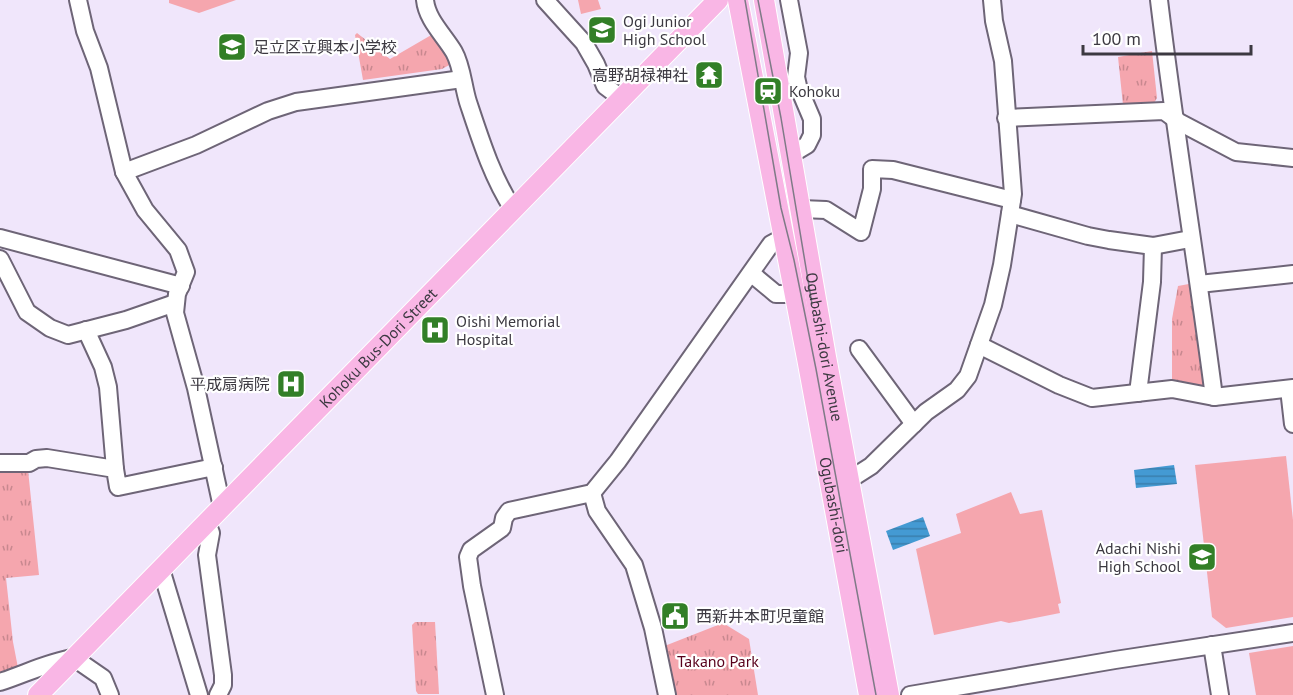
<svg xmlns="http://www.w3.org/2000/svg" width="1293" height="695" viewBox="0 0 1293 695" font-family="'PT Sans','Noto Sans JP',sans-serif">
<defs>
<pattern id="park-tufts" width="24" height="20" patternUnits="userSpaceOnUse" patternTransform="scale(1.5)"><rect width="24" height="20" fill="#f5a6ae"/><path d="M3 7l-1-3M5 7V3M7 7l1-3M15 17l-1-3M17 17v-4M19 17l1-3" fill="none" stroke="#c8888f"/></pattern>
<pattern id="water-rules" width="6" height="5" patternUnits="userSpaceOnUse" patternTransform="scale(1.5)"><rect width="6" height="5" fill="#449ad3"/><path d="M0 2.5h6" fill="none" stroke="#3a7fad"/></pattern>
</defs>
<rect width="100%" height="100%" fill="#f0e6fb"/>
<g fill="#f5a6ae">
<polygon points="169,0 236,0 199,13 169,3"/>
<polygon points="578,0 598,0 601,9 581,14"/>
<polygon points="1286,456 1293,520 1293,617 1226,628 1212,617 1195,465"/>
<polygon points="1011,492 1020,514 1042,510 1061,603 1058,604 1060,613 1009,623 1001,621 934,635 916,549 961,533 956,514"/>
<polygon points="1293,646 1293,695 1256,695 1249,653"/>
</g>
<g fill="url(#park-tufts)">
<polygon points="357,33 390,59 433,34 449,57 451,64 442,69 363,80 355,35"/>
<polygon points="1152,51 1157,98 1154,103 1123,105 1118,57"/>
<polygon points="1194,283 1208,385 1203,390 1172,383 1172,319 1178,286"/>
<polygon points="0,469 28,470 39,575 6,578 13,642 19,673 0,680"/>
<polygon points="415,622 435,622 439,694 418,694 416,691 412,625"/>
<polygon points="723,623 749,639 758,695 672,695 662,647"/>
</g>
<g fill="url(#water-rules)">
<polygon points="1174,465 1177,484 1136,488 1134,470"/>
<polygon points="923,517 930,536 893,550 886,531"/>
</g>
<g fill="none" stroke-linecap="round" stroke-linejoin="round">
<g stroke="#6e6577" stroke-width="20">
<g id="minor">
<polyline points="78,0 85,31 99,68 124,172 145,210 178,250 186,272 177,294 175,313 196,388 222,507"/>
<path d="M425,0C427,20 444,35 454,52C462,66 463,86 468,102C480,138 492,177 513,209"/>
<polyline points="545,0 584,43 596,64 605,86 621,98"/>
<polyline points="789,0 799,53 796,77 798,86 812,119 812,135 807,145 792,154"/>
<path d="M1159,0C1175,133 1197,265 1214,397"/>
<polyline points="1006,118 1164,111 1179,122 1236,152 1293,158"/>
<polyline points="124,172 196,145 268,111 296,102 462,79"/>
<polyline points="801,209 826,210 861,232 872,189 872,169 893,170 1012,200"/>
<polyline points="1010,214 1088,236 1109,240 1153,246 1190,239"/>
<polyline points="0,238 181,286"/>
<polyline points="0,259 27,312 50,328 68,335 126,320 175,303"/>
<polyline points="752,274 776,294 795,294"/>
<polyline points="1199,284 1293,274"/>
<polyline points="86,330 103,367 108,387 115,469"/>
<polyline points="979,345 1059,385 1092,398 1172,389 1214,397 1293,388"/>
<polyline points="859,349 914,424"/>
<polyline points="1289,389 1293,424"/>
<polyline points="1138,393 1152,282 1153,246"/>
<polyline points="0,463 29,463 36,459 47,458 115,469 118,487 214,467"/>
<polyline points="849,480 871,466 926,412 957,390 968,376 993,305 1002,265 1013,194 1003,61 994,21 992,0"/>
<polyline points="592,493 597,511 634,565 653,628 667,695"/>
<polyline points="207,523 211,533 207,555 223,675 223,685 218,695"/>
<polyline points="161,569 199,695"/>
<polyline points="1212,645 1220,695"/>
<path d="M0,682C25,674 48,662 74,658L103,678L110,695"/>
<polyline points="495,695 472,586 468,557 471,550 502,528 504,518 509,511 592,493 618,461 771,244 784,237"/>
<polyline points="910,695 1115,660 1293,633"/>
</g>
</g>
<g stroke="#fff" stroke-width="22">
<g id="major">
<path id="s1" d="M738,0L807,358L869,695"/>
<path id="s2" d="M764,0L826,357L889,695"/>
<path id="s3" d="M38,695L718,0"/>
</g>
</g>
<use href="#minor" stroke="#fff" stroke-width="16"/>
<use href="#major" stroke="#f9b6e5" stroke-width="20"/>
<g stroke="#7f7a87" stroke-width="1.5">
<polyline points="745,0 781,208 794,260 816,369 876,695"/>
<polyline points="758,0 781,118 812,304"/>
</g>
</g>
<defs>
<g id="school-square" transform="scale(1.5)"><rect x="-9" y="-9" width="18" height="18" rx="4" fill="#327f27" stroke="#fff"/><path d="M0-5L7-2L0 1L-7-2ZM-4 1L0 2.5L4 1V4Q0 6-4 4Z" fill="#fff"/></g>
<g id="temple-square" transform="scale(1.5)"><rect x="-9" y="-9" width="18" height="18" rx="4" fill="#327f27" stroke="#fff"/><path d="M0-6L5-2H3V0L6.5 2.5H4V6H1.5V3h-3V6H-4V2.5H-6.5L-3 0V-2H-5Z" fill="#fff"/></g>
<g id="station-square" transform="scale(1.5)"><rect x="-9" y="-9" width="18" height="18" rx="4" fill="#327f27" stroke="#fff"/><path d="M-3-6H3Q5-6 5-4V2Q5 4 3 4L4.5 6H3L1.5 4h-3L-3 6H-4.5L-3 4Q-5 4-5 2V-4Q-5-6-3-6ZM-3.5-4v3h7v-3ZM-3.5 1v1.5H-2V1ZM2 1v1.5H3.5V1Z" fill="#fff"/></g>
<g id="hospital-square" transform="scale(1.5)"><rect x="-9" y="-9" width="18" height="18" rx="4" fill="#327f27" stroke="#fff"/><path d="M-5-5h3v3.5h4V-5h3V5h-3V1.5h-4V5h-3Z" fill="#fff"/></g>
<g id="civic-square" transform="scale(1.5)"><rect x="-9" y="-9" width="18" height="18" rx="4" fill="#327f27" stroke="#fff"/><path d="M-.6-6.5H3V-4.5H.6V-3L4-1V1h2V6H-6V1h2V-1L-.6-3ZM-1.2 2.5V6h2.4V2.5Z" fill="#fff"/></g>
</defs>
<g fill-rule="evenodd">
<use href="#school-square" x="602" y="30"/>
<use href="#school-square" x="232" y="47"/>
<use href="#temple-square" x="709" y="75"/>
<use href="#station-square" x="768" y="91"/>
<use href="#hospital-square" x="435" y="330"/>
<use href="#hospital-square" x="291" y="384"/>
<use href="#school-square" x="1202" y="557"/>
<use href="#civic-square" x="675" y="616"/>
</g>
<g text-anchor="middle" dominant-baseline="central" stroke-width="4.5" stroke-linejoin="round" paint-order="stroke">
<g font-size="16" fill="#3c3941" stroke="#fff" text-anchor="start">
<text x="623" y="21">Ogi Junior<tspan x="623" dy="18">High School</tspan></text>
<text x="253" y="47">足立区立興本小学校</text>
<text x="688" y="75" text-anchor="end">高野胡禄神社</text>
<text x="789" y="91">Kohoku</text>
<text x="456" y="321">Oishi Memorial<tspan x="456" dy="18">Hospital</tspan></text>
<text x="270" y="384" text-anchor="end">平成扇病院</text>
<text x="1181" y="548" text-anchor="end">Adachi Nishi<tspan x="1181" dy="18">High School</tspan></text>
<text x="696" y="616">西新井本町児童館</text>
</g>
<g font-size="16" fill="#3c3941" stroke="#fff">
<text stroke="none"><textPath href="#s3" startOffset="486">Kohoku Bus-Dori Street</textPath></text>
<text stroke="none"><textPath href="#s2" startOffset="352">Ogubashi-dori Avenue</textPath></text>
<text stroke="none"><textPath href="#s1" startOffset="514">Ogubashi-dori</textPath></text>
</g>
<g font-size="16" fill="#58001b" stroke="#fff">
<text x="718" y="661">Takano Park</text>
</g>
</g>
<path d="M1083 45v9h168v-9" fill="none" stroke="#3c3941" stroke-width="3"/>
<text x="1092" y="45" font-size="18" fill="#3c3941" stroke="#ffffff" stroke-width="4.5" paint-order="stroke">100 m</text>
</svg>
